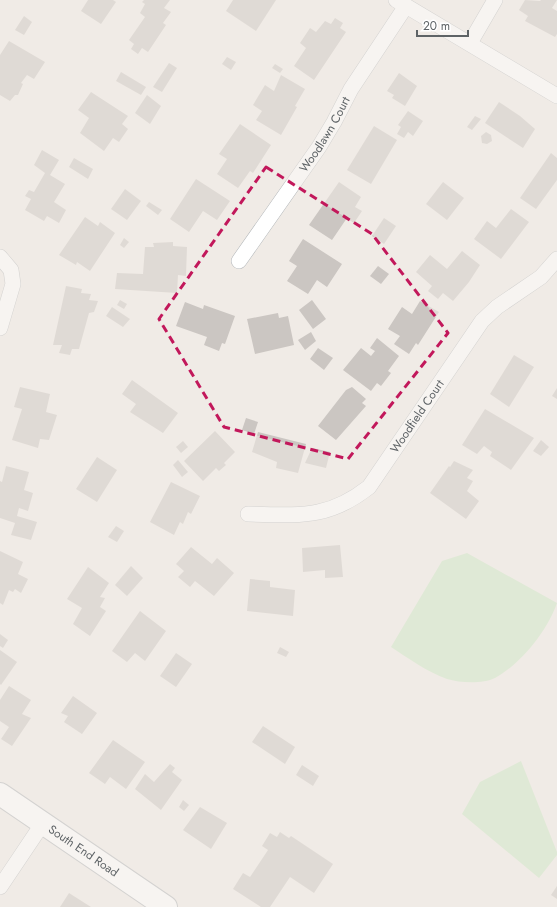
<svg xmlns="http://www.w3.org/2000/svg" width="557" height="907" viewBox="0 0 557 907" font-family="Jost,sans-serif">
<rect width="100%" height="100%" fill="#f0ebe6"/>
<g fill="#cbe6c4">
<path d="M467,553L557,603C547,631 522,663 495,678C483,684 460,683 447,679C427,672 408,658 391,647L442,561Z"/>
<polygon points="521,761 557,852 557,855 539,878 462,814 480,782"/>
</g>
<g fill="#cbc6c2">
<polygon points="88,0 113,0 116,2 101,24 81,11"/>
<polygon points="144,0 170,0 164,8 171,12 163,23 166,25 148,52 142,48 138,54 131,49 134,44 129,40 145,17 140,13 145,4 142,2"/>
<polygon points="233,0 276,0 256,31 226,11"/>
<polygon points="525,0 540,1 541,0 557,0 552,8 557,11 557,34 555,37 525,21 528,16 519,10"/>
<polygon points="24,16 32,22 24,35 15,30"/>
<polygon points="335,18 343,23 340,28 346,32 314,80 294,66 306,48 300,43 310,28 316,32 325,21 331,24"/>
<polygon points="9,41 45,62 34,79 27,75 21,83 23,84 18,95 15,95 10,101 0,95 0,55"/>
<polygon points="227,57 236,62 231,70 222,64"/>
<polygon points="169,63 177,68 162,92 153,87"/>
<polygon points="275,64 283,69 280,73 272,68"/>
<polygon points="121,72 146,87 141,95 116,81"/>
<polygon points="399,73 417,86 405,106 392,98 394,95 387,91"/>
<polygon points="281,75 305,89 295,106 297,107 281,135 256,120 262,111 253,105 265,85 274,91"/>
<polygon points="91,92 128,116 122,124 128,129 119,142 113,138 104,151 80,133 89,118 78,110"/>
<polygon points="147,95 161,106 150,124 135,113"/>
<polygon points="499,102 520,116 535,129 523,148 485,123"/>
<polygon points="408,111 423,121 413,136 408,132 404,138 397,134 401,127 398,125"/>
<polygon points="475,116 481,119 472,130 467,127"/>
<polygon points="240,124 271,145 253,173 250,171 238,188 217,174 227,159 219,154"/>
<polygon points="374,126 397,140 371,184 347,170"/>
<polygon points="486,132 491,135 492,141 487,144 482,143 481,136"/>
<polygon points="42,150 59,160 50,175 65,184 54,202 66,210 59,223 47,216 44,221 25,210 31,199 25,196 29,190 34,192 45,173 34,165"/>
<polygon points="551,153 557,158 557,180 536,209 520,198"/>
<polygon points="74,158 93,169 88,179 69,167"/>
<polygon points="196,179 230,201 217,220 203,211 189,232 170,219"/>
<polygon points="339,182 361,197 355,207 362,211 354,223 347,218 332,240 309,225"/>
<polygon points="443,182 464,198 447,220 426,204"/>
<polygon points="125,189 141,201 127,220 111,209"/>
<polygon points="149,202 162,210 158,215 146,206"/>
<polygon points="511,209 529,222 501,259 474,239 487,221 496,228"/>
<polygon points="85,217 98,226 100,222 115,233 90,271 77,262 76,265 59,255"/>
<polygon points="384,218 396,226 384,244 372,236"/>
<polygon points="124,238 129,242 124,248 120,245"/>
<polygon points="303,239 342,264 327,287 317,280 308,294 287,281 297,266 289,261"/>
<polygon points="173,242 173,246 187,247 186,276 178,275 177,293 115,289 117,273 143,274 145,247 154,247 153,243"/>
<polygon points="462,251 480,265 469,282 453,301 443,293 438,299 428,291 432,286 416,272 430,255 447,269"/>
<polygon points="378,266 389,274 381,284 370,276"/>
<polygon points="66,286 82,289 81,293 91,294 89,300 98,301 94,312 89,313 79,349 72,349 70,355 59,353 62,345 53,345"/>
<polygon points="120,300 127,304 124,309 117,305"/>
<polygon points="312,300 326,319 313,329 299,310"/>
<polygon points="420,301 439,312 418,345 416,343 409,354 394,344 400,336 388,329 402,307 412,314"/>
<polygon points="185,302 203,309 204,305 235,316 225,344 222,343 219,351 204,345 207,337 176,326"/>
<polygon points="112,307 130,319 123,327 106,316"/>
<polygon points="278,313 279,318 288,316 294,345 255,354 247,319"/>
<polygon points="311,332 316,341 305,350 298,340"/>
<polygon points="377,338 399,356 388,371 391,373 381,386 377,383 371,391 343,370 361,348 371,356 375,351 370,348"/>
<polygon points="318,348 333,358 324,370 310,359"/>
<polygon points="514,355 534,367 509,407 490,394"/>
<polygon points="132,380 178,413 163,433 130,412 136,404 122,394"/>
<polygon points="20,387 50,394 46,412 57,415 49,440 40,439 38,448 12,440 22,409 14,407"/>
<polygon points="352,387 366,399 362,403 366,406 336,440 318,426 346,390"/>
<polygon points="557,388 557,399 552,396"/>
<polygon points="485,409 534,438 511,470 490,456 492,452 484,446 477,454 462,445"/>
<polygon points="246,418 258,422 254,434 242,430"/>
<polygon points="215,431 235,452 224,463 226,465 219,471 216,468 203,481 184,461"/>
<polygon points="258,432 306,444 298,473 276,468 277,462 252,452"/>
<polygon points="541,440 549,447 541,456 533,451"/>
<polygon points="183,441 188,447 181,453 176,447"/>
<polygon points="312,448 330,452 326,468 305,463"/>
<polygon points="97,457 117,470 97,502 76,489"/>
<polygon points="178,460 188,472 182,477 173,465"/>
<polygon points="454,461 473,470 467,478 473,481 467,491 479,501 466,519 430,493 449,466 450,467"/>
<polygon points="6,466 29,472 24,490 33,493 28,511 19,508 17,516 37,522 31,540 11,535 15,523 0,518 0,481 2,482"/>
<polygon points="171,482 200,496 191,514 188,512 183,524 180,522 174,535 150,522"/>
<polygon points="116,526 124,531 117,542 108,537"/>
<polygon points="340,545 343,577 325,578 325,570 303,572 302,548"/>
<polygon points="191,547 212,564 217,558 234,573 214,596 195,581 190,587 178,577 184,571 176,564"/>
<polygon points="0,551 23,562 18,574 28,579 21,593 15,589 13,592 9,590 3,605 0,603"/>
<polygon points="131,566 143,578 127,596 115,585"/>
<polygon points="88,567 109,583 100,597 105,598 100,607 106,611 90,636 73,624 82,608 67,599"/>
<polygon points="250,579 270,581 270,587 295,590 293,616 247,611"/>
<polygon points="140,611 166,631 145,661 135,653 127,662 112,651"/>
<polygon points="0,634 8,640 3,648 0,646"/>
<polygon points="280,647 289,652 286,657 277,653"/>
<polygon points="0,650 17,662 1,685 0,684"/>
<polygon points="176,653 192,664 176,687 160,676"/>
<polygon points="9,686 31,700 22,714 31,718 12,746 1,739 9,727 0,721 0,700"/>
<polygon points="73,696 97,713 82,734 64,722 68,716 61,713"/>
<polygon points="263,726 295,747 285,764 252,742"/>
<polygon points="113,740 145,762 126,789 110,777 105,784 89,773"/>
<polygon points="170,764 175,768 172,772 182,780 161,810 135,789 145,774 154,782"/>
<polygon points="302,765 319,776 313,786 296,775"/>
<polygon points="183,800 189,805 184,811 179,807"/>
<polygon points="200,807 227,823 211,849 183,830"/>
<polygon points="280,832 289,838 291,836 333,864 314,893 290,877 270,907 261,907 233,889 243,873 250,877 268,850 262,846 270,833 277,837"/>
<polygon points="557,886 557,899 551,895"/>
<polygon points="69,893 91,907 60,907"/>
</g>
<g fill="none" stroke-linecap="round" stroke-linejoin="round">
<g stroke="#b1b5b8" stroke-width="16">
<g id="street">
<polyline points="396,0 557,96"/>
<polyline points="470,43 495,0"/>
<polyline points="0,257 11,270 13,284 0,328"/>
<path id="s1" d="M239,261L319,147L334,122L351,89L406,6"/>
<path id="s2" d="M248,514C298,515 327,520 369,487L482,321L497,307L541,277L557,259"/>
<polyline points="0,887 43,823"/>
</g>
</g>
<g stroke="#b1b5b8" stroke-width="24">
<g id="secondary">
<path id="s3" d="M0,794L166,907"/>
</g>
</g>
<use href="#street" stroke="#fff" stroke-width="15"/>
<use href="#secondary" stroke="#fff" stroke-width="22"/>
</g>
<path d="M0 0H557V907H0ZM266,167L372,234L448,333L348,459L224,427L159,319Z" fill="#f0ebe6" fill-opacity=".55" fill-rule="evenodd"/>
<path fill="none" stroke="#c2185b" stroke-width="3" stroke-dasharray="8 5" stroke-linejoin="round" d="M266,167L372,234L448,333L348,459L224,427L159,319Z"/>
<g text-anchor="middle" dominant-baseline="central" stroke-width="3" stroke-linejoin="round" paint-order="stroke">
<g font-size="12" fill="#5e6366" stroke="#fff">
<text stroke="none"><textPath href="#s1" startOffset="153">Woodlawn Court</textPath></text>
<text stroke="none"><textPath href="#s2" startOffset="213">Woodfield Court</textPath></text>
<text stroke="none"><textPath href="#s3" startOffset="101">South End Road</textPath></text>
</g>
</g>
<path d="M417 30v6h51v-6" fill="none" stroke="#5e6366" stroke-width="2"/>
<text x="423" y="30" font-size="12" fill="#5e6366" stroke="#ffffff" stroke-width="3" paint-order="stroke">20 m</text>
</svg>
